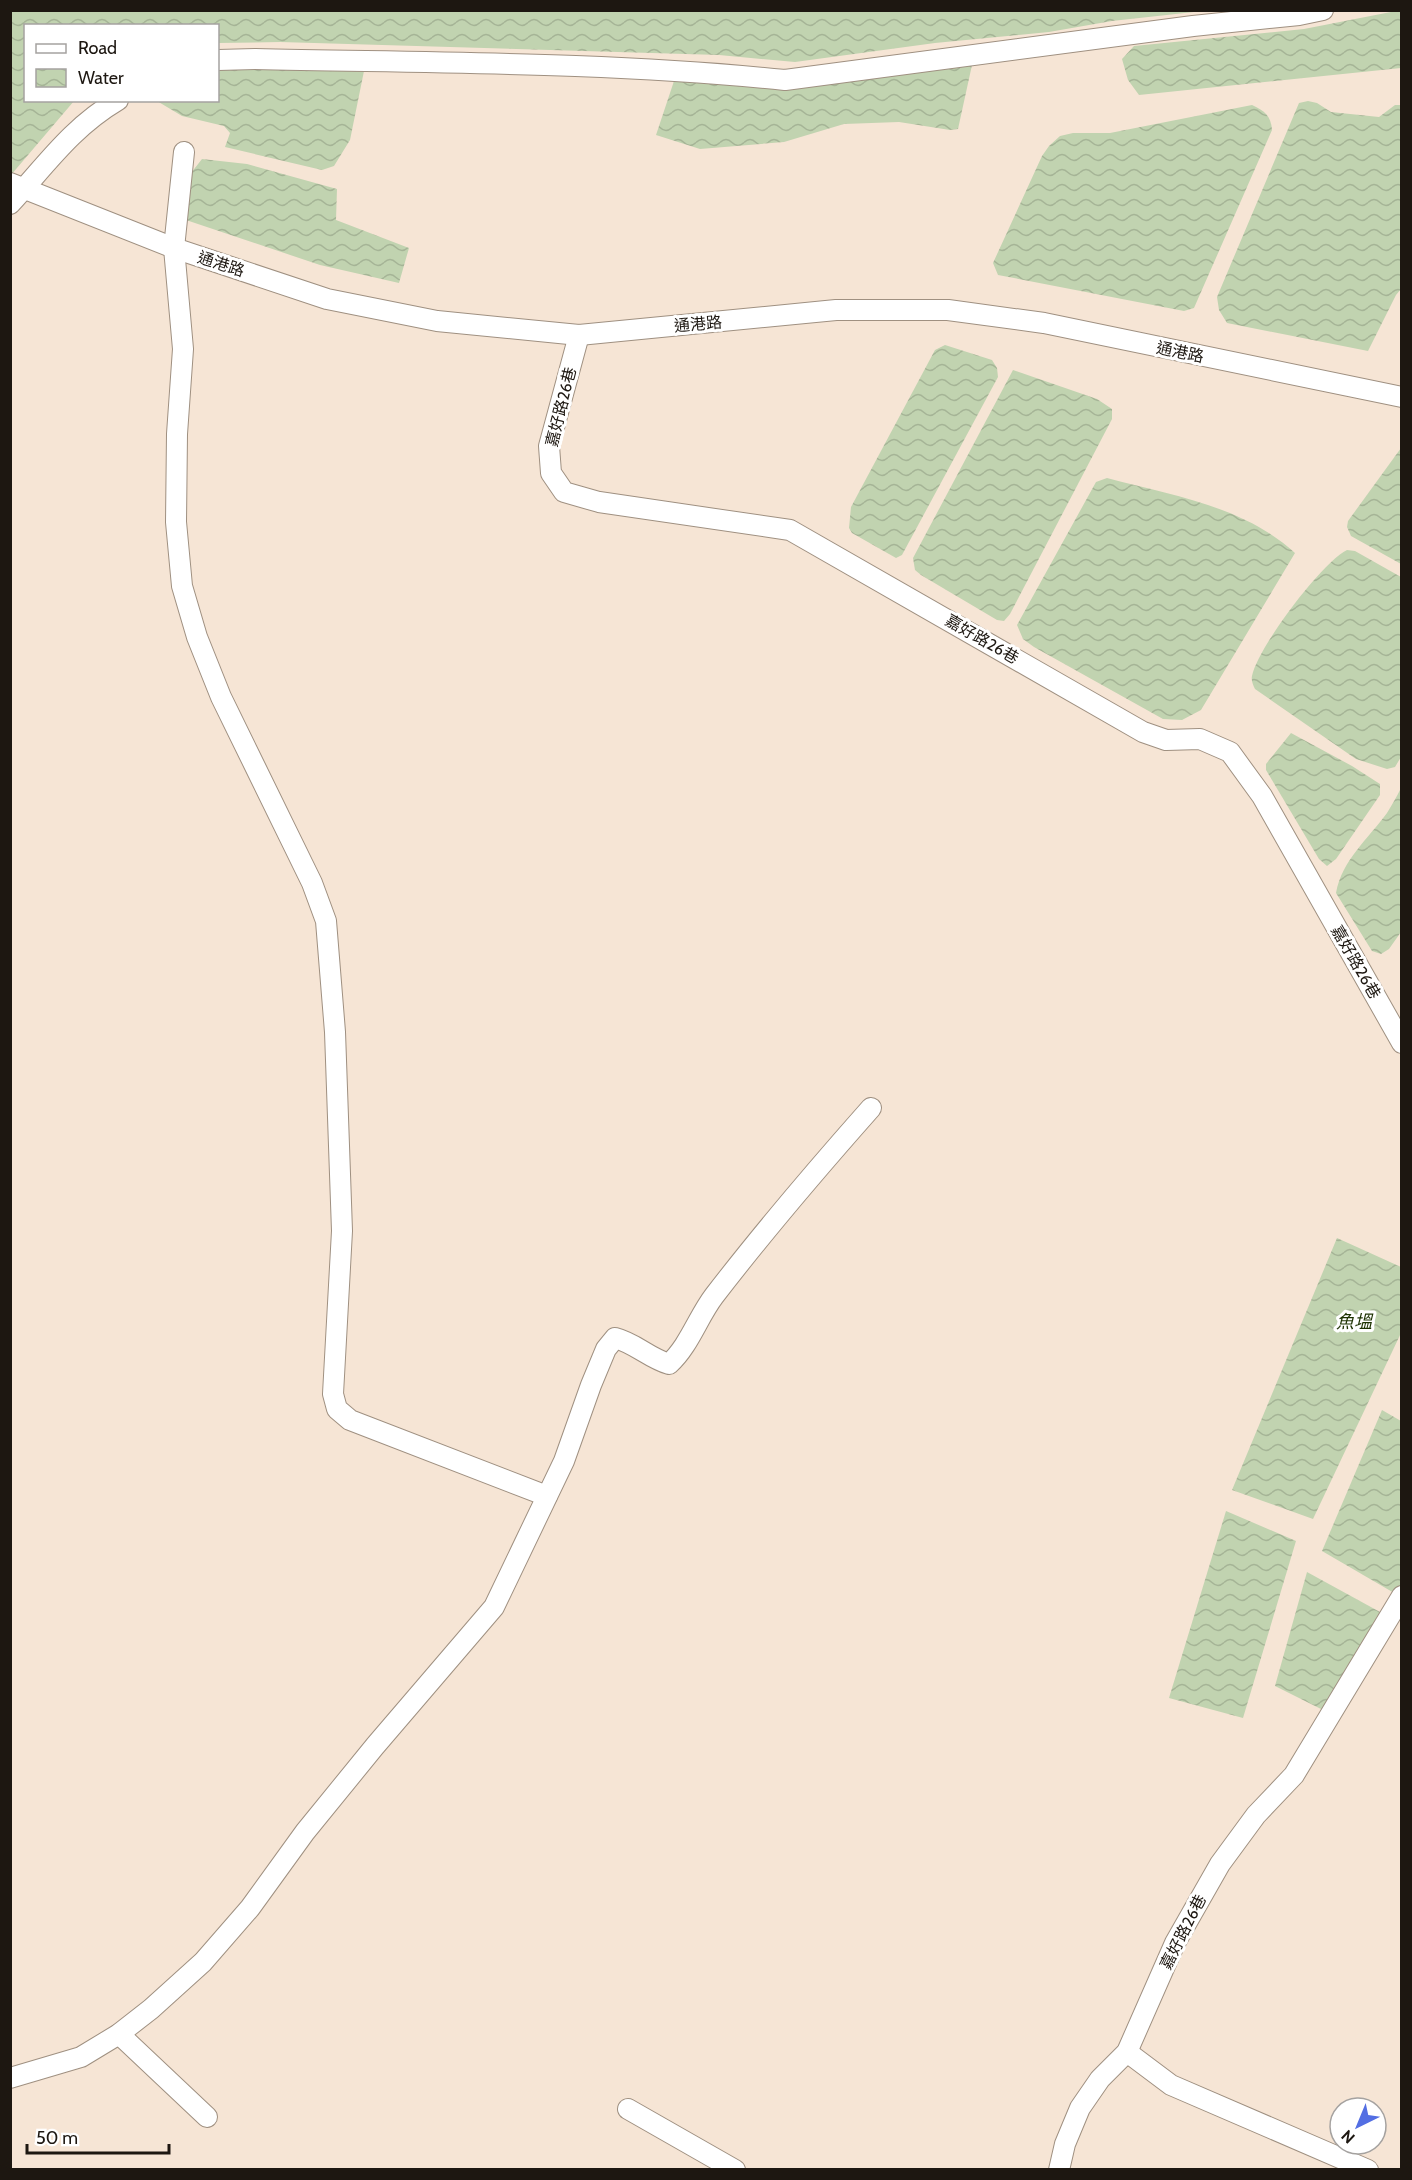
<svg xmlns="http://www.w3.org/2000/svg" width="1412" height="2180" viewBox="0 0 1412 2180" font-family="Cabin,'Noto Sans TC',sans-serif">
<defs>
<pattern id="water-waves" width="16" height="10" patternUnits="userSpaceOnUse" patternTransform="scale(1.5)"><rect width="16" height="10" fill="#c1d3b0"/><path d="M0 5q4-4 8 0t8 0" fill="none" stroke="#a5b496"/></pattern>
</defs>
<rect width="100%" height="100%" fill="#f6e5d5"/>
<g fill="url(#water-waves)">
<polygon points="11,11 1203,11 1112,21 1049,32 935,43 795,62 719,55 280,42 218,43 218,26 26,26 26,100 74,101 11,175"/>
<polygon points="1396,11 1401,11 1401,68 1139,95 1128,80 1122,59 1134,46 1304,29"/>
<polygon points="972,65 958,129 950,130 899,122 844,124 784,142 700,149 656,135 674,81 784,86"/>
<polygon points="218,69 364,71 350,140 334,166 322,170 225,147 230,133 224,126 182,116 157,101 218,100"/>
<polygon points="1308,101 1317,103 1331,112 1379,117 1395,105 1401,105 1401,289 1396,295 1368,351 1227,323 1219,310 1217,297 1299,103"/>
<path d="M1252,105C1265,111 1271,116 1272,130L1194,308L1184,311L998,275L993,263L1042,156L1049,146L1060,136L1073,133H1110Z"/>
<polygon points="202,159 247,164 337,189 336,220 409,248 399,283 320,265 183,219 191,173"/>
<polygon points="945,345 992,360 997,368 998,377 902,555 896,558 852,533 849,528 851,507 935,350"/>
<polygon points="1013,370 1097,399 1112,409 1112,419 1010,614 1004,621 997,620 921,575 915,570 913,558"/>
<polygon points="1401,448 1401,564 1351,536 1347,527 1348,521"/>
<path d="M1107,478C1171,495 1244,506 1295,553L1201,710L1182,720L1163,719L1034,647L1023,639L1017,625L1096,482Z"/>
<path d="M1347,550L1355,551L1401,577V757L1395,767L1387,769L1356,759L1255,689C1253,685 1251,680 1252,676C1258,647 1322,562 1347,550Z"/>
<polygon points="1291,733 1352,766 1380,784 1380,795 1336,859 1327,866 1319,859 1266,770 1266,764"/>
<path d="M1401,788V932L1389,949L1381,954L1372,951L1336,893C1342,860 1368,839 1387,813C1392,805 1397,796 1401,788Z"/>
<polygon points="1337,1238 1401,1267 1401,1333 1313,1519 1232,1490"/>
<polygon points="1382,1410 1401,1421 1401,1597 1322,1551"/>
<polygon points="1226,1511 1296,1541 1243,1718 1169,1698"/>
<polygon points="1307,1572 1380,1612 1323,1710 1275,1686"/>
</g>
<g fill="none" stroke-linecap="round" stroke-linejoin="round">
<g stroke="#9f9081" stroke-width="22">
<g id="street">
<path d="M218,60L255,59C432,63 609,62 785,80L1193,26L1299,15L1323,10"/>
<polyline points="184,152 174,248 183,349 177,434 176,522 182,586 197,637 221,697 312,883 326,921 335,1032 342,1231 333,1394 337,1409 350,1420 547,1496"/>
<polyline points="10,183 174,248 327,299 437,321 579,335 836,310 948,310 1044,323 1402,397"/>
<path d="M10,204C46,165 71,128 118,100"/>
<polyline points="579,335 549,446 551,473 564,492 599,502 790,530 1143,732 1166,740 1200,739 1230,752 1262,796 1402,1043"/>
<polyline points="119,2034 207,2117"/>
<polyline points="1127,2052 1171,2085 1368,2170"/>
<path d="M10,2078L81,2057L119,2034L151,2009L203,1962L250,1908L305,1832L375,1746L494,1607L564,1461L591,1385L606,1349L615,1338C635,1343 649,1358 669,1364C689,1346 698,1317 714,1296C764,1231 817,1169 871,1108"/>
<polyline points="628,2109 735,2170"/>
<polyline points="1059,2170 1065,2144 1080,2108 1100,2079 1127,2052 1175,1943 1220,1864 1256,1815 1294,1775 1402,1596"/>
</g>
</g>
<use href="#street" stroke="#fff" stroke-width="20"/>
</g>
<g text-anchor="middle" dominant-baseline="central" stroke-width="6" stroke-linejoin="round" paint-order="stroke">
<g font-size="16" fill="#1d1711" stroke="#fff">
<text transform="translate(221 264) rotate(18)">通港路</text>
<text transform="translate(698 324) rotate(-5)">通港路</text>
<text transform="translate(1180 352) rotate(12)">通港路</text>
<text transform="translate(561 407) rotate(-76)">嘉好路26巷</text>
<text transform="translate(982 639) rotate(30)">嘉好路26巷</text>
<text transform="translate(1356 962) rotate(60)">嘉好路26巷</text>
<text transform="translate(1183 1932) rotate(-63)">嘉好路26巷</text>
</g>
<g font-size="18" font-style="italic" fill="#1c3100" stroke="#fff">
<text x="1354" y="1322">魚塭</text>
</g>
</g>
<rect width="1412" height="2180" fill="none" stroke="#1d1711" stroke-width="24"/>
<rect x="24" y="24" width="195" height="78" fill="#ffffff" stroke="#a5a2a0" stroke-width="1.5"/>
<rect x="36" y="44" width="30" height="9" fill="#ffffff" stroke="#a5a2a0" stroke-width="1.5"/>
<text x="78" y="54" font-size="18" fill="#1d1711">Road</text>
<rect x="36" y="69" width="30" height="18" fill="url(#water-waves)" stroke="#a5a2a0" stroke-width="1.5"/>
<text x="78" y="84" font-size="18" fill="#1d1711">Water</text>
<g transform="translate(1358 2126) rotate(223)"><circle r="28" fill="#ffffff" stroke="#a5a2a0" stroke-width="1.5"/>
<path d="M0-4.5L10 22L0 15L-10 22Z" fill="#536ee3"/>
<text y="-9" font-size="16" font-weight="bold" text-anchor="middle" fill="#1d1711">N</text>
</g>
<path d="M27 2144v9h142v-9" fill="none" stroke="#1d1711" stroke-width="3"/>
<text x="36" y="2144" font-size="18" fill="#1d1711" stroke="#ffffff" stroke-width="4.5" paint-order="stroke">50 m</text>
</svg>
